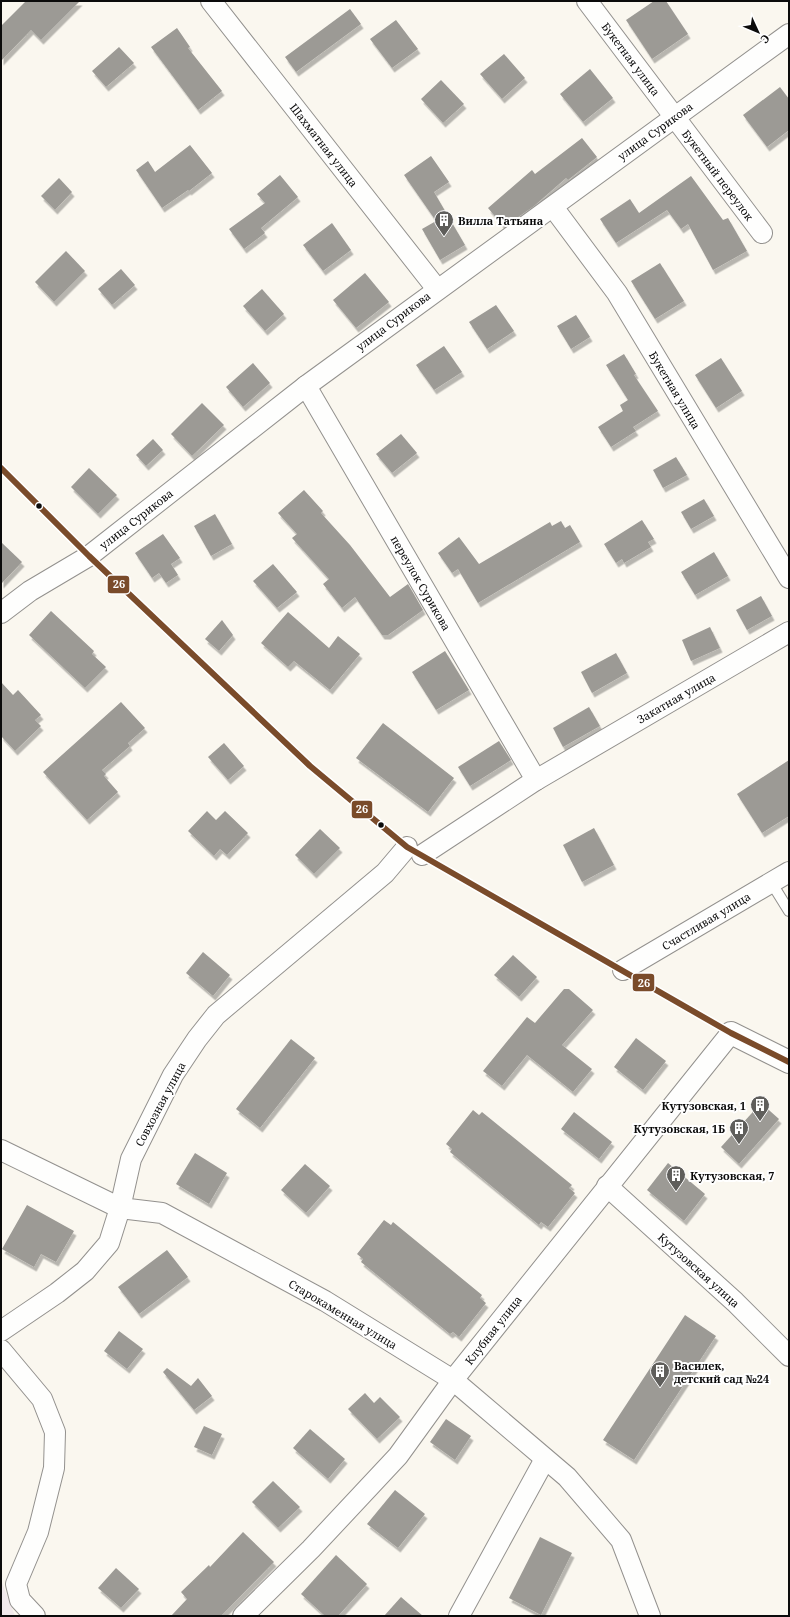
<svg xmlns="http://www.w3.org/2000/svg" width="790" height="1617" viewBox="0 0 790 1617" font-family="'Noto Serif',serif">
<defs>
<filter id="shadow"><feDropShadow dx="2.5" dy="4.5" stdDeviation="0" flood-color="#0004"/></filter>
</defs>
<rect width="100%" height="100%" fill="#faf7ef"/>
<polygon fill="#f1eaec" points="1,1580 15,1616 1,1616"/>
<g fill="#9c9a95" filter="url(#shadow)">
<polygon points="26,1 80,1 41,40 31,30 1,61 1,26"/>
<polygon points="654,1 666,1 688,34 652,59 626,20"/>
<polygon points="350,9 361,24 296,72 285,57"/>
<polygon points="396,20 418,49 392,68 370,39"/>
<polygon points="177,28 190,47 188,48 222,91 198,110 151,47"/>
<polygon points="119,47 134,63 106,87 92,71"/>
<polygon points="504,54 525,78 502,99 480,74"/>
<polygon points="590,69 613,98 583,122 560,94"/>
<polygon points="441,80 464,104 443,123 421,99"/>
<polygon points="780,87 789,99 789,130 767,147 743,115"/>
<polygon points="582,138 597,157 568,180 566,178 534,206 504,227 488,208 532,170 535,174"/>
<polygon points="190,145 212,173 189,191 188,190 162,208 136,170 148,161 155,172"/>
<polygon points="431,156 449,182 434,192 465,245 440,260 422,229 436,221 404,175"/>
<polygon points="280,175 298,197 261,228 265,233 244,249 229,229 265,203 257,194"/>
<polygon points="691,176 723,220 728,218 747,251 713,270 688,224 681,229 667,210 616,243 600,219 630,199 639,213"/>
<polygon points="59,178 72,192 55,210 41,196"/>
<polygon points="332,223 351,250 323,271 303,245"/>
<polygon points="66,251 85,271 54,302 35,282"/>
<polygon points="660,263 684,301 655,319 631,281"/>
<polygon points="121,269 135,285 112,305 98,289"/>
<polygon points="365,273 389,302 356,328 333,300"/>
<polygon points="262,289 284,314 265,331 243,306"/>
<polygon points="496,305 514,331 487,349 469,322"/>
<polygon points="576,315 590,337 571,349 557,326"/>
<polygon points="444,346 462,372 434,390 416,365"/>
<polygon points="624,354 636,374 634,375 658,411 633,427 636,431 611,447 598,427 623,411 620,405 628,400 606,365"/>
<polygon points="721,358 742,391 716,408 695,375"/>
<polygon points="253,363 270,383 243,407 226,387"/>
<polygon points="202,403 224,425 192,456 171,434"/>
<polygon points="401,434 417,453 392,473 376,454"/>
<polygon points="153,439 163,450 146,466 136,455"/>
<polygon points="676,457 687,475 663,488 653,470"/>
<polygon points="89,468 117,495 98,514 71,487"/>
<polygon points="304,490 323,511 321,513 350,545 390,597 408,584 423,610 388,635 382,635 355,597 342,608 323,584 329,579 292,538 297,534 278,513"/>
<polygon points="704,499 714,516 691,529 681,512"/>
<polygon points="215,514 232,544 211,556 194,526"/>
<polygon points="642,520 654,539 648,542 651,547 624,563 622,559 616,563 604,544"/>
<polygon points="561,521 565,528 570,525 580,542 478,603 458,569 452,573 438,553 459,537 479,564 550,522 552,526"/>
<polygon points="163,534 180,558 171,564 178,575 166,583 159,573 152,578 135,553"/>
<polygon points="1,542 22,562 1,584"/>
<polygon points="714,552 728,576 695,595 681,572"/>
<polygon points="273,564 297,592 277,608 253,581"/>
<polygon points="761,596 772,616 747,630 736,610"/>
<polygon points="51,611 94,651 92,654 106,667 85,688 29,635"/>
<polygon points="288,612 329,648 338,636 360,654 330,690 294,661 288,667 261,643"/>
<polygon points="222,620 233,635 219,651 205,639"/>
<polygon points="710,627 720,648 691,661 682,640"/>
<polygon points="445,651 469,690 436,710 412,672"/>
<polygon points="616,653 627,673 592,693 581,672"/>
<polygon points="1,682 13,695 18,690 41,715 35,720 41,726 15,751 1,736"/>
<polygon points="121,702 145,728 128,743 130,746 102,770 106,774 104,776 118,792 87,820 43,772"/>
<polygon points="589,707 600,726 563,747 553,728"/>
<polygon points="383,723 454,778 428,812 356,758"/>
<polygon points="499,741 511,760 470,786 458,767"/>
<polygon points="224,743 244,766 228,780 208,757"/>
<polygon points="789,760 789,816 762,833 737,794"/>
<polygon points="207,811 216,820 225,811 248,833 227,855 220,849 214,856 188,831"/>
<polygon points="594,828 614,865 582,882 563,845"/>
<polygon points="320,829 340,848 314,874 295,855"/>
<polygon points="203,952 230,975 213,996 186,973"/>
<polygon points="513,955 537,977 519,997 494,975"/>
<polygon points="564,989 569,989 593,1010 562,1045 592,1069 573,1092 527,1055 502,1086 483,1071 527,1017 535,1023"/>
<polygon points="636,1038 666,1061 643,1090 614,1067"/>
<polygon points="291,1039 315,1058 260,1128 236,1109"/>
<polygon points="761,1103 779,1119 739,1164 721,1147"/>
<polygon points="473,1110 479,1115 482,1112 572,1185 569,1188 575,1193 548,1227 541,1222 539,1225 450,1152 452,1149 446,1144"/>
<polygon points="574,1112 612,1142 599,1159 561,1129"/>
<polygon points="195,1153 227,1173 209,1204 176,1184"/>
<polygon points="668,1163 705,1194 684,1221 647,1190"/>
<polygon points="305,1164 330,1186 306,1213 281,1190"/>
<polygon points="27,1205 74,1231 56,1262 41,1254 34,1267 2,1249"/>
<polygon points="384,1220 391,1225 393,1222 482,1295 480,1298 486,1303 459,1337 453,1332 450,1334 361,1262 363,1259 357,1254"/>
<polygon points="167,1250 188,1277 139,1314 118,1287"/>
<polygon points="685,1315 716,1336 634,1460 603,1440"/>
<polygon points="119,1331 143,1349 127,1369 104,1351"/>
<polygon points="167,1368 191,1386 198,1378 212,1396 194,1410 163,1372"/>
<polygon points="365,1393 374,1403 380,1397 400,1417 377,1439 348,1409"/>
<polygon points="446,1419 471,1436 455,1460 430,1442"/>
<polygon points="204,1426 222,1434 212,1455 194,1447"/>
<polygon points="310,1429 345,1459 328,1479 293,1448"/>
<polygon points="273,1481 300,1507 278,1528 252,1502"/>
<polygon points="395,1490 425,1514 398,1548 367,1524"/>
<polygon points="243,1532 274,1562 221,1616 171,1616 187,1599 181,1592 209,1565 210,1567"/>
<polygon points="540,1537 572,1553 541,1615 509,1598"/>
<polygon points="336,1555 367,1584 338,1616 325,1616 301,1594"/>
<polygon points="116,1568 139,1589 121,1608 98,1588"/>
<polygon points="401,1597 423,1616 384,1616"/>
</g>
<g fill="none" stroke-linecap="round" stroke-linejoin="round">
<g stroke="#93918e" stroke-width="12">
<polyline id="service" points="771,882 789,911"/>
</g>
<g stroke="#93918e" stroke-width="22">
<g id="minor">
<polyline points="211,1 437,289"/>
<polyline points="587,1 762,233"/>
<polyline points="553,207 617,293 789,578"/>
<polyline points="306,386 536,780"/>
<polyline points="1,613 30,591 89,556 306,386 789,34"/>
<polyline points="422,855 536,780 789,632"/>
<polyline points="623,970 789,872"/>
<polyline points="1,1150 120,1208 162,1213 325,1301 453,1380 567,1477 621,1540 650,1616"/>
<polyline points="607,1186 735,1302 789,1356"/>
<polyline points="1,1331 57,1293 85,1271 109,1243 120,1208 131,1159 173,1075 197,1039 216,1015 385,873 407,847"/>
<polyline points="1,1350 42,1399 55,1432 54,1468 38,1532 16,1584 20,1600 35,1616"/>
<polyline points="243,1616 311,1549 398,1456 453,1380 731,1033"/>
<polyline points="459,1616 545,1459"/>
</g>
</g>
<g stroke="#93918e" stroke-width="24">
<polyline id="tertiary" points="731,1033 789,1062"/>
</g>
<use href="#service" stroke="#fefefd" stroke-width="10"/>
<use href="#minor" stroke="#fefefd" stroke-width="20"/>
<use href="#tertiary" stroke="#fefefd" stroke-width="22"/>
<g stroke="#fff" stroke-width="9">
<polyline id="bus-1" points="1,468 89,556 310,766 407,847 731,1033 789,1062"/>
</g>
<use href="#bus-1" stroke="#7a4b2a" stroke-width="6"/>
</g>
<defs>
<g id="building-pin" transform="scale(1)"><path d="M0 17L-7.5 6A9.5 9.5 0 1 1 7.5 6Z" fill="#5f5e5b" stroke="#fff"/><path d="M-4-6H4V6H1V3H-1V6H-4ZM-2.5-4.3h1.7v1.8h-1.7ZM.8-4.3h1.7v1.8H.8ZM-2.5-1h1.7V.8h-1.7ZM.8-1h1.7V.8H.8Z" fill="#fff"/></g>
</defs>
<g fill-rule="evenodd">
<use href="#building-pin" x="444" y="220"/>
<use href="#building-pin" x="760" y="1105"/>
<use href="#building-pin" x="739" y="1128"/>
<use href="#building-pin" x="676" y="1175"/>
<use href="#building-pin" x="660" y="1371"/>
</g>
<g fill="#0b0b0b" stroke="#fff" stroke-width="1.5">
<circle cx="39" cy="506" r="3.5"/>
<circle cx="381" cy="825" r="3.5"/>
</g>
<g text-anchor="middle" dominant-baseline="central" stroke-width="4" stroke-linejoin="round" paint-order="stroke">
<g font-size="11" fill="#0b0b0b" stroke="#fff">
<text transform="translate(631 59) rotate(53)">Букетная улица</text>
<text transform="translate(655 131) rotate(-36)">улица Сурикова</text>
<text transform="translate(324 145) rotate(52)">Шахматная улица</text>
<text transform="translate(718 175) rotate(53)">Букетный переулок</text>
<text transform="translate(393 321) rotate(-37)">улица Сурикова</text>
<text transform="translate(675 390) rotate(59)">Букетная улица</text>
<text transform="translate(136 519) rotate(-38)">улица Сурикова</text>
<text transform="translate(421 583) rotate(60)">переулок Сурикова</text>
<text transform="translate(676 698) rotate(-30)">Закатная улица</text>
<text transform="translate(706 921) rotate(-31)">Счастливая улица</text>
<text transform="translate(160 1104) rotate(-62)">Совхозная улица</text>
<text transform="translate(699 1270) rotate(42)">Кутузовская улица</text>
<text transform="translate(343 1314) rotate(31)">Старокаменная улица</text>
<text transform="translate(493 1330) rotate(-52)">Клубная улица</text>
</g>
<g font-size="11" font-weight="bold" fill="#0b0b0b" stroke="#fff" text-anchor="start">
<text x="458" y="220">Вилла Татьяна</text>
<text x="746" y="1105" text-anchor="end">Кутузовская, 1</text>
<text x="725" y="1128" text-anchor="end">Кутузовская, 1Б</text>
<text x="690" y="1175">Кутузовская, 7</text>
<text x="674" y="1365">Василек,<tspan x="674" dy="13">детский сад №24</tspan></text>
</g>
</g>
<g stroke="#fff" stroke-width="1.5">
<rect x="107" y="575" width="23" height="19" rx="4" fill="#7a4b2a"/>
<rect x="351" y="800" width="22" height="19" rx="4" fill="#7a4b2a"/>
<rect x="632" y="973" width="23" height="19" rx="4" fill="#7a4b2a"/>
</g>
<g font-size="11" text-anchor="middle" font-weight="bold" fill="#fff">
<text x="119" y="588">26</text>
<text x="362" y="813">26</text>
<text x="644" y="987">26</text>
</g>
<rect width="790" height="1617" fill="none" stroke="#0b0b0b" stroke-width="4"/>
<g transform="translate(758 32) rotate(134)" stroke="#ffffff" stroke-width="3" paint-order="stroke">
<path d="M0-3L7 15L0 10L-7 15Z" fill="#0b0b0b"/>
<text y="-6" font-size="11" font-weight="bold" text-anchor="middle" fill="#0b0b0b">С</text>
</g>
</svg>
